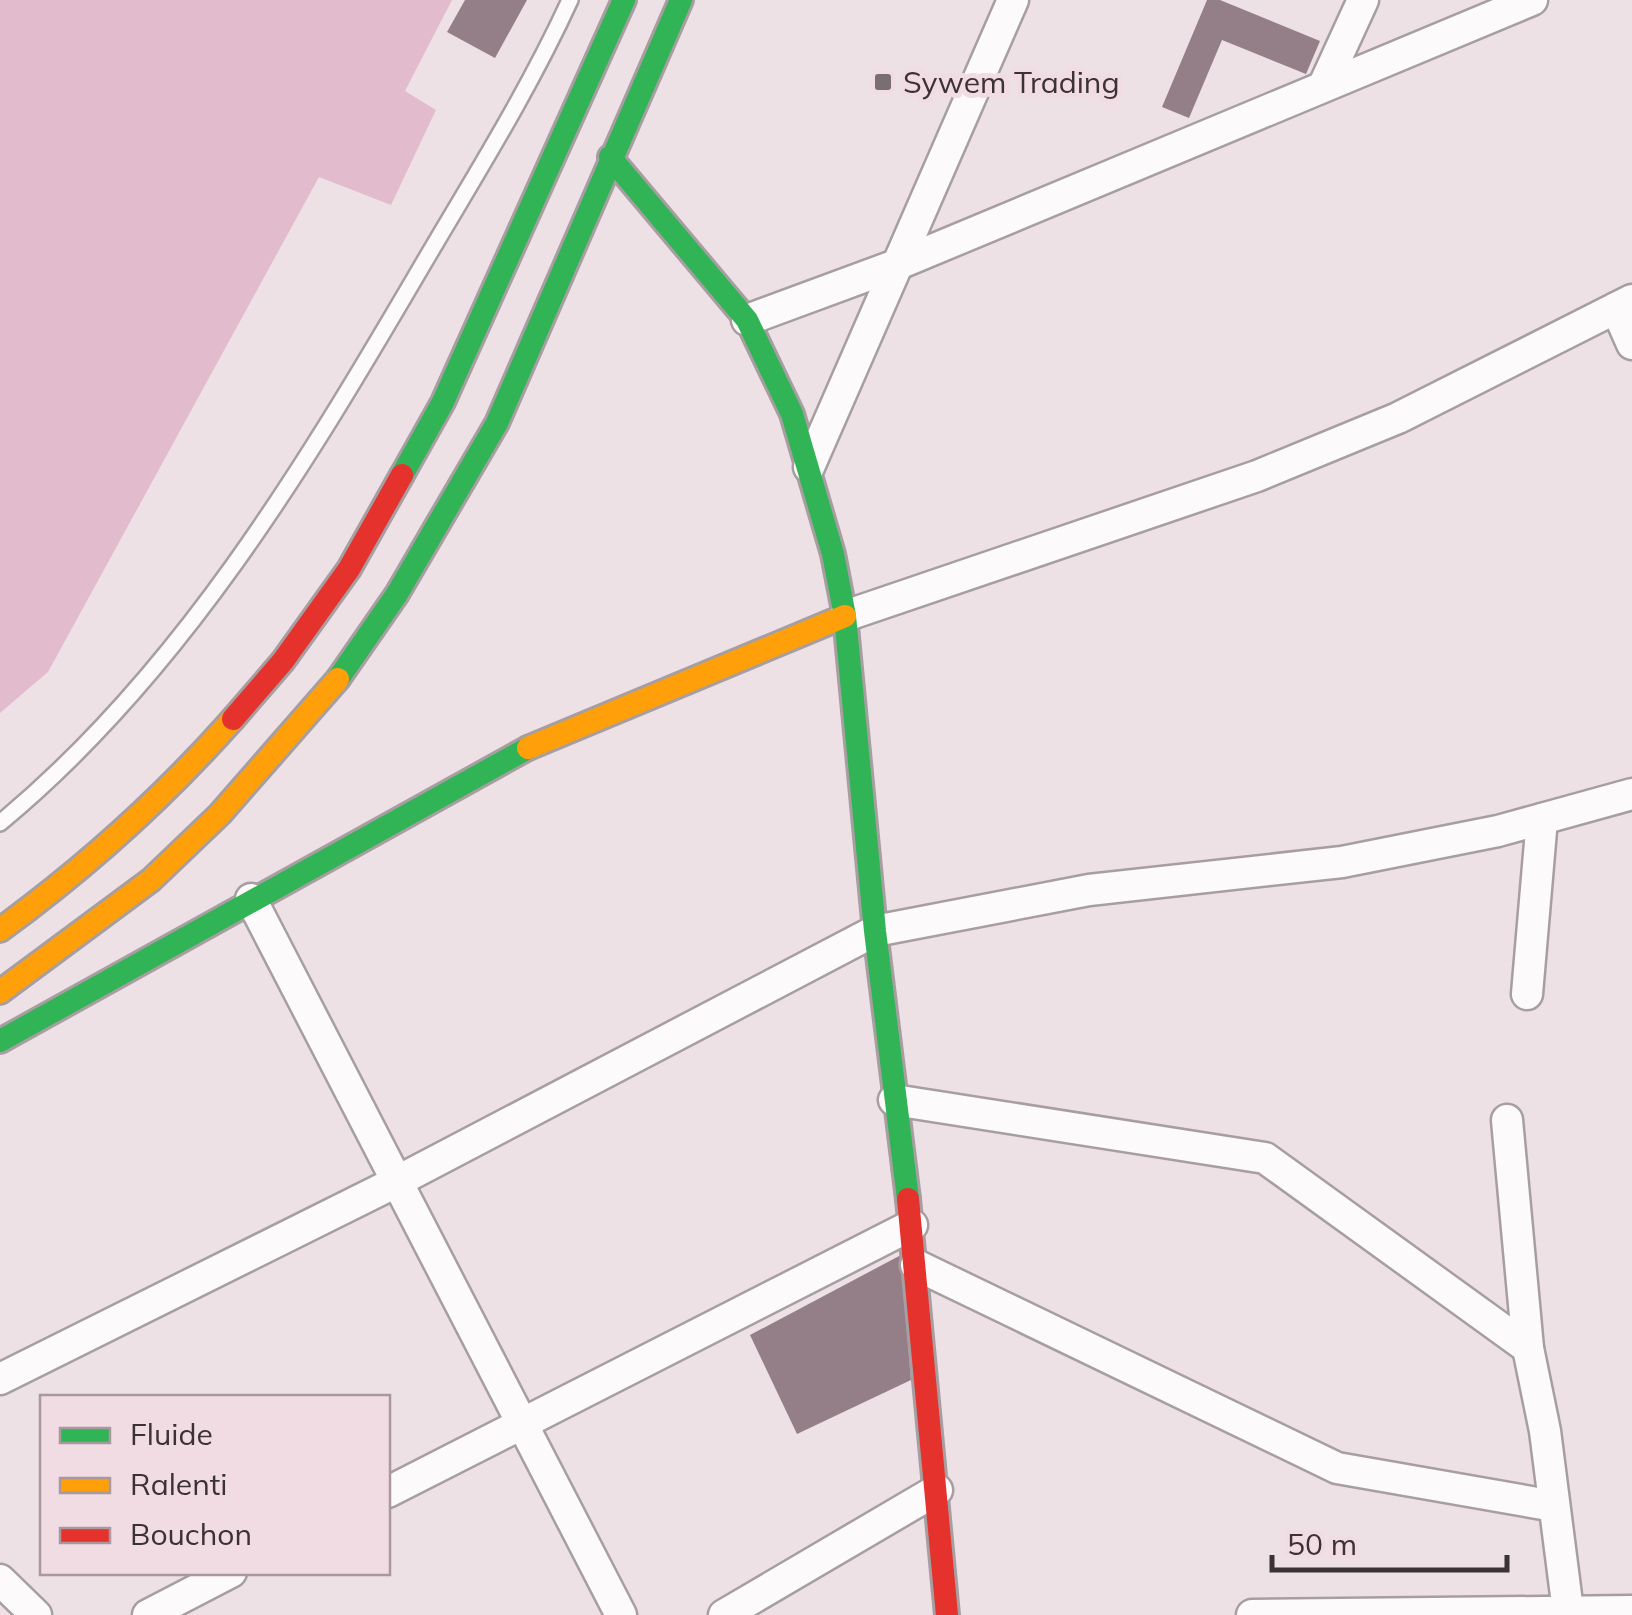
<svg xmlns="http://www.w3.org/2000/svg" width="1632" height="1615" viewBox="0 0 1632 1615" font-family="Mulish,sans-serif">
<rect width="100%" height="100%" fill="#ede1e5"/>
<polygon fill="#e2bccc" points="0,0 452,0 405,91 436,110 391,205 319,177 48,672 0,713"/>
<g fill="#947f89">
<polygon points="465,0 527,0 495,58 447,32"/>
<polygon points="1207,0 1220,0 1320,41 1306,74 1222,40 1189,118 1162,107"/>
<polygon points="901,1255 911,1380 797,1434 750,1335"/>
</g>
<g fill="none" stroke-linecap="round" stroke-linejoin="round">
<g stroke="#a79ea1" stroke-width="20">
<path id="lane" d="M0,823C179,675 303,469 419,271C471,182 527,94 570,0"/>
</g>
<g stroke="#a79ea1" stroke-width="35">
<g id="street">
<polyline points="1324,85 1363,0"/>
<polyline points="1616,308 1632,344"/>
<polyline points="747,320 896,265 1532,0"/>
<polyline points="809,467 1013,0"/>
<polyline points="845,616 1257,476 1398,418 1632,300"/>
<polyline points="251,899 621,1615"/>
<polyline points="1527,994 1542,819"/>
<polyline points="894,1100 1265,1158 1528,1348"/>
<polyline points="1507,1120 1528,1348 1545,1431 1568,1611"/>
<polyline points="916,1265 1337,1468 1554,1506"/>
<polyline points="0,1379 396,1182 875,931 1089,890 1342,862 1498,831 1632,794"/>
<polyline points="388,1492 912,1225"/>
<polyline points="0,1580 36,1615"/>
<polyline points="148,1615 231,1572"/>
<polyline points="724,1615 937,1490"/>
<polyline points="1252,1615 1632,1611"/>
</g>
</g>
<g stroke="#a79ea1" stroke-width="28">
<g id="fast">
<polyline points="610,157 747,320 792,414 833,554 845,616 875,931 908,1199"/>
<polyline points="402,475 443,402 624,0"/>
<polyline points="338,679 397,594 497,423 681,0"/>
<polyline points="0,1041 528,748"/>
</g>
</g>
<g stroke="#a79ea1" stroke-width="28">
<g id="slow">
<polyline points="528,748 845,616"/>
<path d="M0,930C85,868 163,798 233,719"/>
<polyline points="0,992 151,880 220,814 338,679"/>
</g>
</g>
<g stroke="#a79ea1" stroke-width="28">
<g id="jam">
<polyline points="233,719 283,661 349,569 402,475"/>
<polyline points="908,1199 947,1615"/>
</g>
</g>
<use href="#lane" stroke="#fcfafb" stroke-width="15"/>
<use href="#street" stroke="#fcfafb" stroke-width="30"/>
<use href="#fast" stroke="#30b455" stroke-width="22"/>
<use href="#slow" stroke="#ff9f0a" stroke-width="22"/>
<use href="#jam" stroke="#e5322d" stroke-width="22"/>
</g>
<rect fill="#796f73" stroke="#f2dce4" stroke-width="4" x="873" y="72" width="20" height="20" rx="5"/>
<g text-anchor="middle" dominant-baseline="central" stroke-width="10" stroke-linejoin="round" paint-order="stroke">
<g font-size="30" fill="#3b3236" stroke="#f2dce4" text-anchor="start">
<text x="903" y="82">Sywem Trading</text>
</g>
</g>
<rect x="40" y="1395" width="350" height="180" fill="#f2dce4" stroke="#a9989e" stroke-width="2.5"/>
<rect x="60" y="1428" width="50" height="15" fill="#30b455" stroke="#a9989e" stroke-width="2.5"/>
<text x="130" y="1445" font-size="30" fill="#3b3236">Fluide</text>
<rect x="60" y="1478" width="50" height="15" fill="#ff9f0a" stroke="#a9989e" stroke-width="2.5"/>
<text x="130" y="1495" font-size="30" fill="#3b3236">Ralenti</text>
<rect x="60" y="1528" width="50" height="15" fill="#e5322d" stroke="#a9989e" stroke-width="2.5"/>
<text x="130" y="1545" font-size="30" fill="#3b3236">Bouchon</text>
<path d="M1272 1555v15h235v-15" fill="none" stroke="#3b3236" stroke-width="5"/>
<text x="1287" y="1555" font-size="30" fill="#3b3236" stroke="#f2dce4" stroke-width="8" paint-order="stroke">50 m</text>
</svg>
